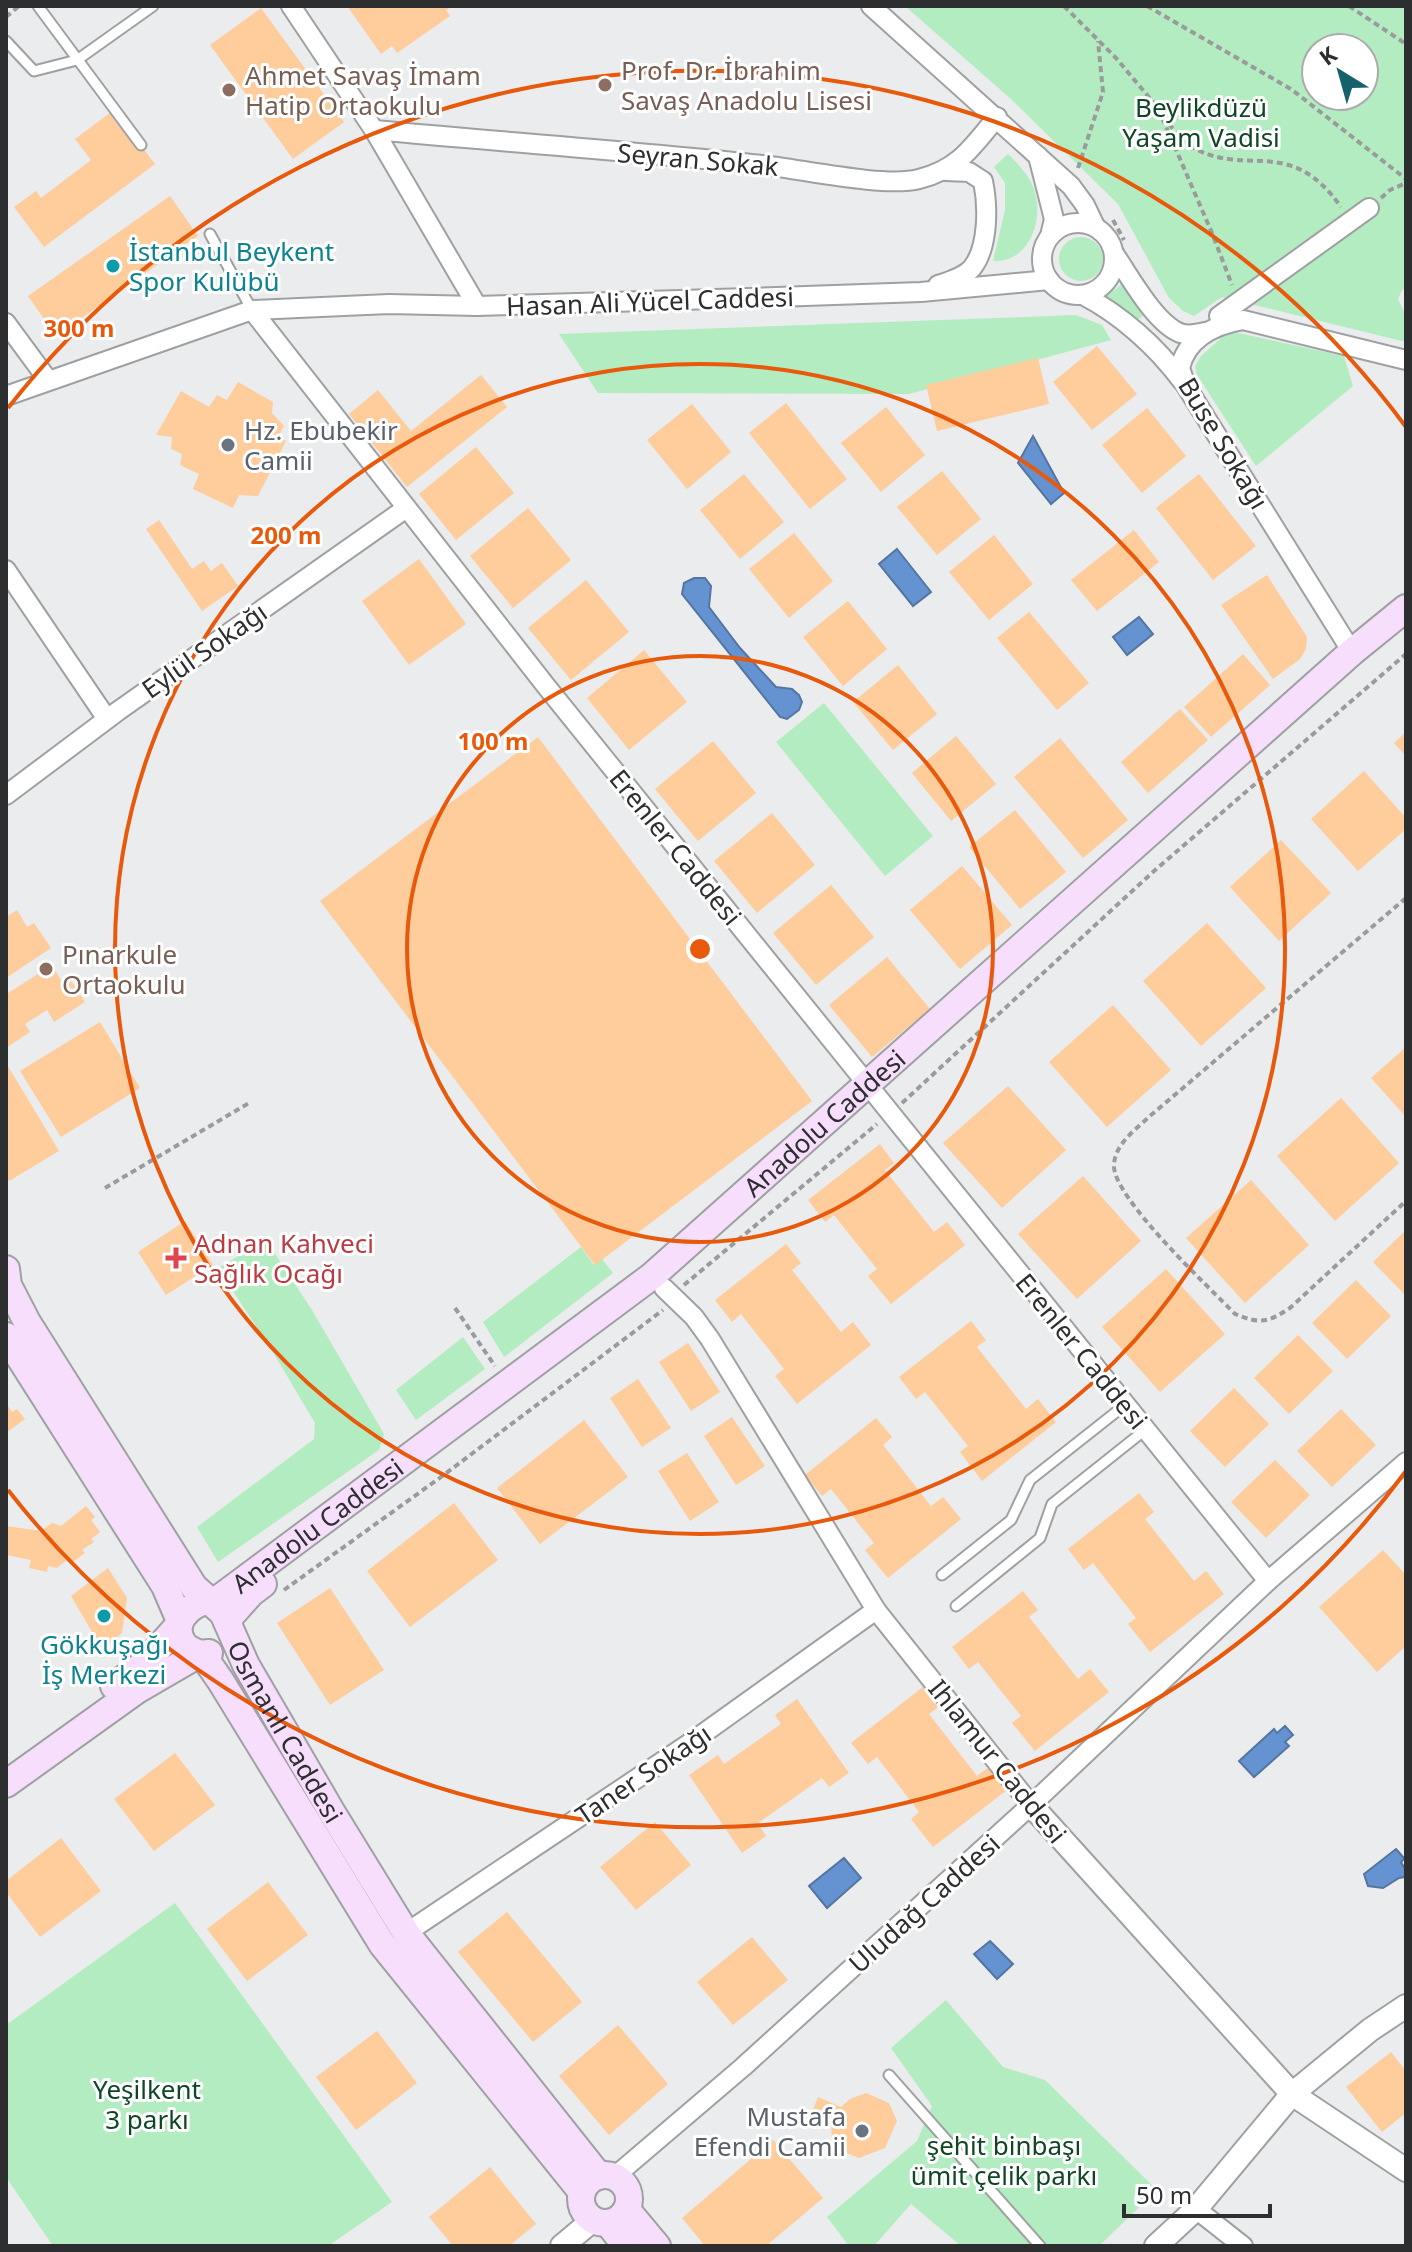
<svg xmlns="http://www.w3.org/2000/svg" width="1412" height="2252" viewBox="0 0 1412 2252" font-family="'Noto Sans',sans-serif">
<rect width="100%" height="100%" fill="#eaeced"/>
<g fill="#b4ecc1" fill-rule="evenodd">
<path d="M905,6H1406V288L1402,290L1398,299L1406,316V342L1222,297L1194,316L1183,311L1169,298L1118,204L1012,100ZM1316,48H1364V96H1316Z"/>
<path d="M1008,154C1017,163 1026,172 1032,184C1046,214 1032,263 993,261L1005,210V183L994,167Z"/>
<circle cx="1081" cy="259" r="22"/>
<polygon points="1126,281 1143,316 1138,319 1105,297"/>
<polygon points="1076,315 1102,325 1111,340 909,394 598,393 559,334"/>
<polygon points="1229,331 1344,356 1353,386 1256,466 1197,375 1195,366 1201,356"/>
<polygon points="824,703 933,836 885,876 776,742"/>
<polygon points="266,1240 312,1310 384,1434 379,1450 218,1562 197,1527 314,1439 315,1423 274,1354 218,1268"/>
<polygon points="581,1247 594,1265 602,1259 613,1273 504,1357 483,1322"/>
<polygon points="463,1337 485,1369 416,1420 396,1390"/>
<polygon points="175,1903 392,2202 328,2246 53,2246 6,2177 6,2025"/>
<polygon points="946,2000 1003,2067 1045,2080 1157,2190 1099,2246 961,2246 911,2204 874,2246 849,2246 827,2217 917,2141 932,2106 891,2048"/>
</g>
<g fill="#6593d2" stroke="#5475a1" stroke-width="2">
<polygon points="1033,436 1064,493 1051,504 1018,463"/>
<polygon points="897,549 931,592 913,606 879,564"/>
<polygon points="694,578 705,578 711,586 709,607 740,648 776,687 792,689 799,695 802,702 799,710 787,719 780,717 682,594 684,583"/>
<polygon points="1139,617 1153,634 1127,655 1113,637"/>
<polygon points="1285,1726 1293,1735 1285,1742 1289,1746 1254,1777 1239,1761 1274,1729 1277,1733"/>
<polygon points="1396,1849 1404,1858 1401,1863 1406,1869 1406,1877 1399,1878 1383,1888 1368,1886 1364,1874"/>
<polygon points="844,1858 861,1878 827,1908 809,1886"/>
<polygon points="990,1941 1013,1964 997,1979 974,1954"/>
</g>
<g fill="#ffcc9b">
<polygon points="347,6 452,6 446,10 450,16 397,53 392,46 381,54"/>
<polygon points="261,8 344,122 293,159 210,45"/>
<polygon points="114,110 155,164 44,247 14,207 36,191 41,198 91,160 75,139"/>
<polygon points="170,196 198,236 56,336 28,296"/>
<polygon points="1097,346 1137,394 1092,430 1053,382"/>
<polygon points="1038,358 1049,404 937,431 926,385"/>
<polygon points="481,375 507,407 407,487 349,414 378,390 411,431"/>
<polygon points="238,382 273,402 272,413 284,426 278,437 286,441 258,496 239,495 233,508 193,489 199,474 180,465 182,454 171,449 172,437 156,435 181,391 209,407 217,395 227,400"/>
<polygon points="786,403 847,479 810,509 749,433"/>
<polygon points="692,404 731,452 687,489 647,440"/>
<polygon points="886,407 925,455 881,492 841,443"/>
<polygon points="1147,408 1186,456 1142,493 1102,445"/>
<polygon points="476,447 514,493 456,540 419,494"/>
<polygon points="942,471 981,519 937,555 897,507"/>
<polygon points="744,474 784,522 740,559 700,510"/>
<polygon points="1199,474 1256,546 1213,580 1156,508"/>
<polygon points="528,508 571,560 513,608 470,556"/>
<polygon points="159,520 192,569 204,561 211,571 222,563 238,586 202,611 146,529"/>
<polygon points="1134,530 1159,562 1097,611 1071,580"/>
<polygon points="794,533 833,581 789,618 749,569"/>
<polygon points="994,535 1033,584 989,620 949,572"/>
<polygon points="419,559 466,624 409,665 362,601"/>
<polygon points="1267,575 1307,637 1306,649 1300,659 1273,679 1221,605"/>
<polygon points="586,580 629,632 571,680 528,628"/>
<polygon points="848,601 887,649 843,686 803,637"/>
<polygon points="1029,612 1089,683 1057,710 997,638"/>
<polygon points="644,650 687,702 629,750 587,698"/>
<polygon points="1243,654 1270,685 1211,737 1184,707"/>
<polygon points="898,665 937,714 893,750 853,702"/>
<polygon points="1180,709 1208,740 1148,793 1121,762"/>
<polygon points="1406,732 1406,756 1394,743"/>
<polygon points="956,736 996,784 951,821 912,773"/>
<polygon points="538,737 812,1101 595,1265 320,901"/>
<polygon points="1060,738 1128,820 1083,858 1014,777"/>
<polygon points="713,741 756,793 698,841 655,789"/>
<polygon points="1364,771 1406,818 1406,829 1358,871 1311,819"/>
<polygon points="1015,810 1066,872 1020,909 969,847"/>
<polygon points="772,813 815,865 757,913 714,861"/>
<polygon points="1281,840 1331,893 1279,941 1230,887"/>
<polygon points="962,866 1012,925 960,969 910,910"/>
<polygon points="831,885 874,937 816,985 773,933"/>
<polygon points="17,910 27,927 34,923 51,948 6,978 6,917"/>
<polygon points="1207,923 1266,988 1201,1046 1143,981"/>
<polygon points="887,957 930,1009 872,1057 829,1005"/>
<polygon points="52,965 62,982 69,978 85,1002 54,1022 47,1010 25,1024 30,1032 6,1048 6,991 8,993"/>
<polygon points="1113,1005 1171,1070 1107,1127 1049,1062"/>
<polygon points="100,1022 140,1088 61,1137 20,1071"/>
<polygon points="1406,1047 1406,1117 1371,1078"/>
<polygon points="6,1063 59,1151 9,1181 6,1175"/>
<polygon points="1008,1086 1066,1150 1002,1208 943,1143"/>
<polygon points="1341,1098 1399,1163 1335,1221 1277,1156"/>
<polygon points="880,1144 894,1163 885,1170 934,1232 947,1222 965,1245 891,1304 868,1276 877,1269 834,1215 825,1222 808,1200"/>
<polygon points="1083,1176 1141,1241 1077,1299 1018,1234"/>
<polygon points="1251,1180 1309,1245 1245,1303 1186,1238"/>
<polygon points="185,1221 213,1265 166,1295 138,1252"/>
<polygon points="1406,1230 1406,1296 1373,1262"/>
<polygon points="786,1244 801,1263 792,1270 841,1332 853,1322 871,1345 797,1404 775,1376 784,1369 741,1314 732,1322 715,1300"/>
<polygon points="1166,1269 1225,1334 1160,1392 1102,1327"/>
<polygon points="1356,1280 1391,1316 1347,1359 1312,1323"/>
<polygon points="971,1321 986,1340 977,1347 1026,1409 1038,1399 1056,1422 982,1481 960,1452 968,1446 925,1392 916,1399 899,1377"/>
<polygon points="1298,1335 1333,1371 1289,1414 1254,1378"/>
<polygon points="688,1343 720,1392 691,1411 659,1362"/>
<polygon points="638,1379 671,1428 642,1447 610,1398"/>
<polygon points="1234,1388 1269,1424 1225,1467 1190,1431"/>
<polygon points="6,1403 12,1412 17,1409 25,1419 6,1433"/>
<polygon points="1341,1409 1376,1445 1332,1487 1297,1451"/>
<polygon points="732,1417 765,1466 736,1485 704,1436"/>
<polygon points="876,1418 892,1437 883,1445 931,1506 943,1497 961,1519 888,1578 865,1550 874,1543 831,1489 822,1496 805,1475"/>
<polygon points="584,1420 628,1477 540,1544 497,1488"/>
<polygon points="687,1453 719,1502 690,1521 658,1471"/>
<polygon points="1275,1460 1310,1495 1266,1538 1231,1502"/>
<polygon points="1139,1493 1154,1512 1145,1519 1194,1581 1206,1571 1224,1594 1150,1652 1128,1624 1136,1618 1093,1563 1084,1570 1068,1549"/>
<polygon points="454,1503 498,1560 410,1627 367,1571"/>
<polygon points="86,1506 95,1517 91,1520 100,1532 91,1539 94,1542 82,1550 85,1553 70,1564 67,1560 57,1568 48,1566 47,1572 29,1568 31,1560 6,1555 6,1526 41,1531 52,1523 61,1526"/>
<polygon points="1383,1550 1406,1575 1406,1646 1377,1672 1319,1607"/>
<polygon points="108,1568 127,1598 122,1633 102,1649 71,1596"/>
<polygon points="330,1588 384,1670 330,1705 277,1623"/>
<polygon points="1023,1591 1038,1610 1029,1617 1078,1679 1090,1669 1109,1692 1035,1751 1012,1723 1021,1716 978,1662 969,1669 952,1647"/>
<polygon points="923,1687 938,1707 929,1714 977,1776 989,1767 1007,1790 933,1847 911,1819 919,1812 877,1757 868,1764 851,1743"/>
<polygon points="797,1699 849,1773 829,1787 822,1778 758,1823 766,1836 742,1853 689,1775 718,1755 724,1764 781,1724 775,1715"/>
<polygon points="175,1753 215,1805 154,1851 114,1799"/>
<polygon points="655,1822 691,1865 636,1910 600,1867"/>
<polygon points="61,1838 101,1891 40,1937 6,1892 6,1881"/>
<polygon points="268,1882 308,1935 247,1981 207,1929"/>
<polygon points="507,1912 582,2002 533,2042 458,1952"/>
<polygon points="752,1937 788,1980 733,2025 697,1982"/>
<polygon points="618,2025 668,2084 609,2135 559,2076"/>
<polygon points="377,2031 417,2083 356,2130 316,2077"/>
<polygon points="1391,2052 1406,2071 1406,2113 1382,2132 1346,2087"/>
<polygon points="866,2093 889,2103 897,2121 885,2148 859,2158 841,2151 832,2140 831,2123 810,2117 818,2097 841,2107 850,2099"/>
<polygon points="773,2140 823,2198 766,2246 705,2246 682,2218"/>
<polygon points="490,2167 536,2224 509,2246 453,2246 429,2217"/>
</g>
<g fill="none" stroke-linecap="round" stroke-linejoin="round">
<g stroke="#9ea0a2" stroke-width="13">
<g id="service">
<polyline points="38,6 141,145"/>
<polyline points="6,41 34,71 77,60 153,6"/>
<polyline points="210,234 252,310"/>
<polyline points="942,1575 1011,1520 1030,1480 1125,1405"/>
<polyline points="956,1606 1040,1538 1052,1504 1145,1430"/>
<polyline points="889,2075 1040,2246"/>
</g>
</g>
<g stroke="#9ea0a2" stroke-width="22">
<g id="minor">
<polyline points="291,6 374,130 477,306"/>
<polyline points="871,6 1071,186 1085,205 1095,226"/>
<path d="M374,130C503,142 633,151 762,165C801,169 884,188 919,179C959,169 972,147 997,117"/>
<polyline points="1038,156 1054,219 1050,236"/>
<circle cx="1078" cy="259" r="36"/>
<path d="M1115,255C1130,277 1155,323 1180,333C1188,336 1197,334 1205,332"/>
<path d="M938,285C950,281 964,277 972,268C989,247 988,205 983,181L969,172L946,171"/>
<path d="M1083,295C1121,315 1156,346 1182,381"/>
<polyline points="252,310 389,304 477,306 749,298 921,292 1049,280"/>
<polyline points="1219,316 1369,208"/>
<polyline points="6,323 48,380"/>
<polyline points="6,396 252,310 546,686 1268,1581"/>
<polyline points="6,570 107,719"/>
<path d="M1352,652L1186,386L1180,368C1187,337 1215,325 1243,320L1406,360"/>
<polyline points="6,795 118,711 405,509"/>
<polyline points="664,1288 694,1317 710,1339 876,1610 1031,1805"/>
<polyline points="406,1933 690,1743 876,1610"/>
<polyline points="614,2177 743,2067 1031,1805 1268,1581 1406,1462"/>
<polyline points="1196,2209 1243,2246"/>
</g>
</g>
<g stroke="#9ea0a2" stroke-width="26">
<g id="tertiary">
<polyline points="1031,1805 1292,2094 1406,2170"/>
<polyline points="562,2246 593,2220"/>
<polyline points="1156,2246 1196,2209 1292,2094 1370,2030 1406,2006"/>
</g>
</g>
<g stroke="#9ea0a2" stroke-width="30">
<g id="secondary">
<path id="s1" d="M6,1269L8,1285L27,1322L194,1587L223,1613L246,1665L331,1811L406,1933L599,2176"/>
<polyline points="6,1336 165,1586 180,1621"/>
<path d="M208,1600C190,1605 169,1622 183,1643C187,1650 193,1650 199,1654C207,1659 214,1672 220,1680L382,1944L582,2192"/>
<path id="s2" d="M213,1603L652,1276L1352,652L1406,608"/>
<polyline points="227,1620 251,1593 263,1584"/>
<polyline points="114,1686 145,1663 178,1626"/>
<polyline points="6,1784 137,1690 199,1654 209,1653"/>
<circle cx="605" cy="2199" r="24"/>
<polyline points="627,2210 657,2246"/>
<polyline points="608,2223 626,2246"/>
</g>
</g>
<g stroke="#999b9c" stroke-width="4" stroke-dasharray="6 4" stroke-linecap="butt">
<polyline points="1064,6 1116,58 1158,108 1212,233 1232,285"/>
<polyline points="1147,6 1291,89 1406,179"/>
<polyline points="1349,6 1406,44"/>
<polyline points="6,17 19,6"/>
<path d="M1163,116C1170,124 1178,138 1187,144C1244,181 1288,132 1341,207"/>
<polyline points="1078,168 1103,92 1098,41"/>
<polyline points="1381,198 1390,190 1406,183"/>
<polyline points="1113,220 1124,240"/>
<path d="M1406,898L1150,1116C1135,1130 1115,1144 1114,1165C1112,1197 1210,1288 1235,1314C1260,1324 1267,1323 1290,1308L1406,1201"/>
<polyline points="902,1103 1154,871 1406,654"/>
<polyline points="105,1188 249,1103"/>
<polyline points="684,1285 877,1124"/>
<polyline points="455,1308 495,1366"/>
<polyline points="284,1590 441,1477 663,1310"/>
</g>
<use href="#service" stroke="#fff" stroke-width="9"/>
<use href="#minor" stroke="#fff" stroke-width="18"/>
<use href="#tertiary" stroke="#fff" stroke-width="22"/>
<use href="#secondary" stroke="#f7defc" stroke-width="26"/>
</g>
<g fill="none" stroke="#e8590c" stroke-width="4">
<circle cx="700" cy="949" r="293"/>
<circle cx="700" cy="949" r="585"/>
<path d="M1406 1471A878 878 0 0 1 8 1490M8 408A878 878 0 0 1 1406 427"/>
</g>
<g fill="#8d6e63" stroke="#fff" stroke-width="3">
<circle cx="605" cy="85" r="8"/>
<circle cx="229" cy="90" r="8"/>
<circle cx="46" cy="969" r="8"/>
</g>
<g fill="#0f9aa8" stroke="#fff" stroke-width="3">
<circle cx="113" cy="266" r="8"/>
<circle cx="104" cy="1616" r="8"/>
</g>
<g fill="#6b7280" stroke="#fff" stroke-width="3">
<circle cx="228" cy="445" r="8"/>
<circle cx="862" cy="2131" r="8"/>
</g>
<path fill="#e0444e" stroke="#fff" stroke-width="3" d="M172 1246h8v8h8v8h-8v8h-8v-8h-8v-8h8z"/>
<g text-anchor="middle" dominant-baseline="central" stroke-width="6" stroke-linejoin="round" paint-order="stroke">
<g font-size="26" fill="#785e54" stroke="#fff" text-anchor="start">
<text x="621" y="70">Prof. Dr. İbrahim<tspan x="621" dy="30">Savaş Anadolu Lisesi</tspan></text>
<text x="245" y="75">Ahmet Savaş İmam<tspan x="245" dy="30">Hatip Ortaokulu</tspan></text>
<text x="62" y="954">Pınarkule<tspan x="62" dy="30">Ortaokulu</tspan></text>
</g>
<g font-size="26" fill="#0f4724" stroke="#fff">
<text x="1201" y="107">Beylikdüzü<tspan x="1201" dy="30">Yaşam Vadisi</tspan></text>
<text x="147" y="2089">Yeşilkent<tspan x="147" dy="30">3 parkı</tspan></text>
<text x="1004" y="2145">şehit binbaşı<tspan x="1004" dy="30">ümit çelik parkı</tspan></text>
</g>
<g font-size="26" fill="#2d2e2f" stroke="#fff">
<text transform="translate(698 159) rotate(5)">Seyran Sokak</text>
<text transform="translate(650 301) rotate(-2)">Hasan Ali Yücel Caddesi</text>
<text transform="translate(1224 443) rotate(59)">Buse Sokağı</text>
<text transform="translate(204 650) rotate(-35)">Eylül Sokağı</text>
<text transform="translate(676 847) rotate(51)">Erenler Caddesi</text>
<text stroke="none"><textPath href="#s2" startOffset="778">Anadolu Caddesi</textPath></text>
<text transform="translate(1082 1351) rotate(51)">Erenler Caddesi</text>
<text stroke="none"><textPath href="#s2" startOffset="130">Anadolu Caddesi</textPath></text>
<text stroke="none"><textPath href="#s1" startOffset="544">Osmanlı Caddesi</textPath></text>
<text transform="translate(998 1761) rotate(51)">Ihlamur Caddesi</text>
<text transform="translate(643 1774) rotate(-34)">Taner Sokağı</text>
<text transform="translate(924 1903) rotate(-42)">Uludağ Caddesi</text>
</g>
<g font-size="26" fill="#0d838f" stroke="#fff" text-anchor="start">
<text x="129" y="251">İstanbul Beykent<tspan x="129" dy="30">Spor Kulübü</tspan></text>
<text x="104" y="1644" text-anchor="middle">Gökkuşağı<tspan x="104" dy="30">İş Merkezi</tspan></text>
</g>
<g font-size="26" fill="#5b616d" stroke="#fff" text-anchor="start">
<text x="244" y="430">Hz. Ebubekir<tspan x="244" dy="30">Camii</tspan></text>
<text x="846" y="2116" text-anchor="end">Mustafa<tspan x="846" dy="30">Efendi Camii</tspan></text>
</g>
<g font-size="26" fill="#be3a42" stroke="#fff" text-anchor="start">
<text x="194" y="1243">Adnan Kahveci<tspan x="194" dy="30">Sağlık Ocağı</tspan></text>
</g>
</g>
<circle cx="700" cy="949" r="12" fill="#e8590c" stroke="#fff" stroke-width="4"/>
<g font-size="24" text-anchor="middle" font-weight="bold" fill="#e8590c" stroke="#fff" stroke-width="6" stroke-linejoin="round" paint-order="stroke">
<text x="79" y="337">300 m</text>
<text x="286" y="544">200 m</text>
<text x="493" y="750">100 m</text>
</g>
<rect width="1412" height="2252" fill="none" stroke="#2d2e2f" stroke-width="16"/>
<g transform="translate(1340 72) rotate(323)"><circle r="38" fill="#ffffff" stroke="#ababac" stroke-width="2"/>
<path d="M0-6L14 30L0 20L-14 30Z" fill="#14616c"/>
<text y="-12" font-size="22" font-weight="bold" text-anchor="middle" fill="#2d2e2f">K</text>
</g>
<path d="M1124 2204v12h146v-12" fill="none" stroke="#2d2e2f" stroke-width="4"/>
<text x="1136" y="2204" font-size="24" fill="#2d2e2f" stroke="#ffffff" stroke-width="6" paint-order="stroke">50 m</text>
</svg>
